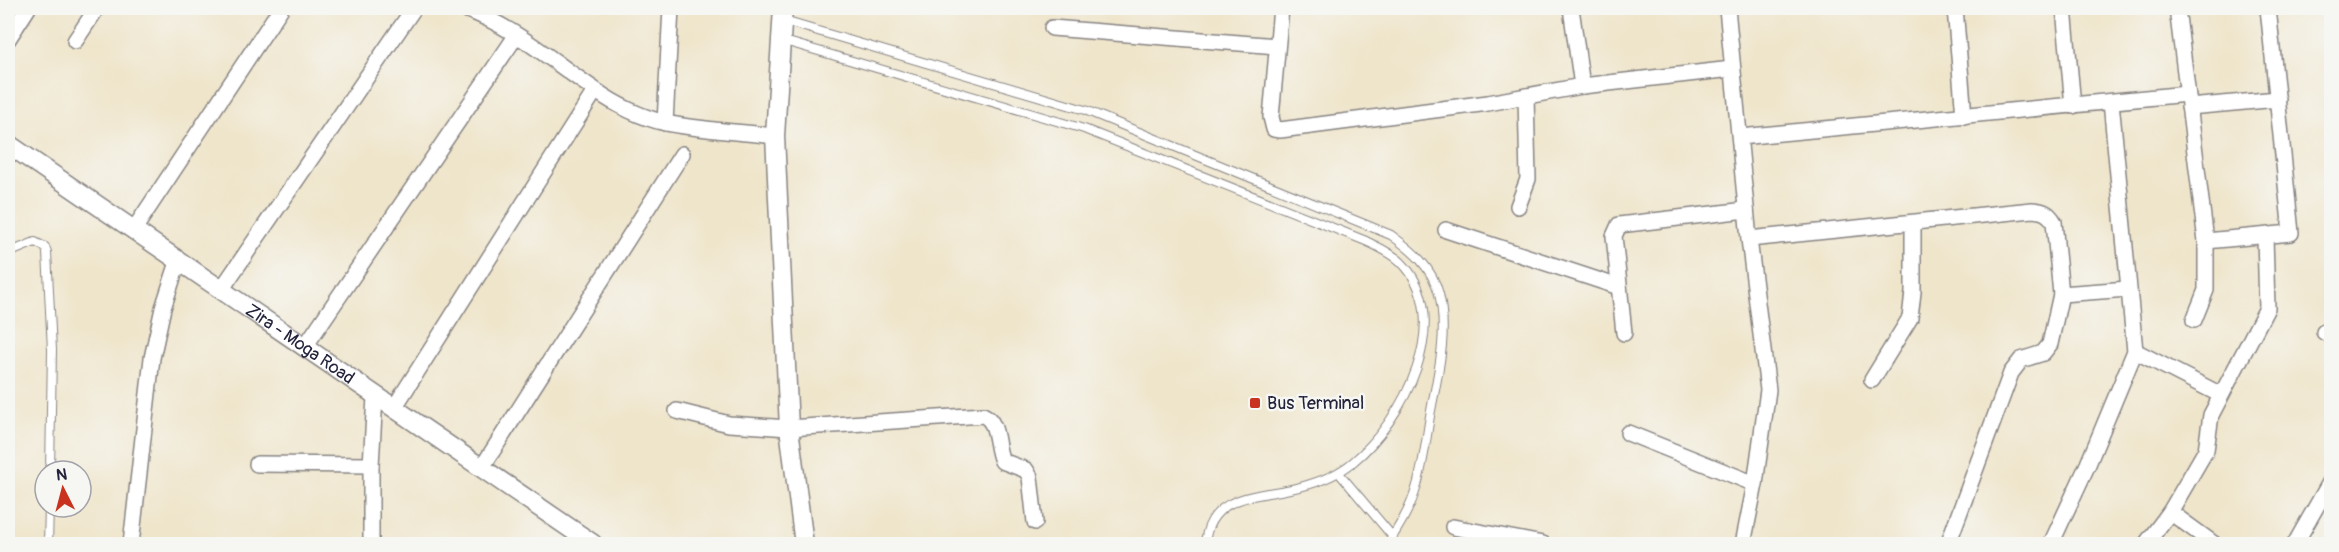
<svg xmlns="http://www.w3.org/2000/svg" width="2339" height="552" viewBox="0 0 2339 552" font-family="Pangolin,sans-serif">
<rect width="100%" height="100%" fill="#f6f6f2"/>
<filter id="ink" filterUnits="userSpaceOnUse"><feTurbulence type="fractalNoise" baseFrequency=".0167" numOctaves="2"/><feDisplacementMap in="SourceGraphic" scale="12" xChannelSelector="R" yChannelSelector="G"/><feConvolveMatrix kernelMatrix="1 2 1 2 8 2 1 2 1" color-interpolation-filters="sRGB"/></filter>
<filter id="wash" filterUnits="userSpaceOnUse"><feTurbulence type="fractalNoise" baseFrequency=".008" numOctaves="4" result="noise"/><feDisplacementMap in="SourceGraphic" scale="24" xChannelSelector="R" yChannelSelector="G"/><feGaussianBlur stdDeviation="1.35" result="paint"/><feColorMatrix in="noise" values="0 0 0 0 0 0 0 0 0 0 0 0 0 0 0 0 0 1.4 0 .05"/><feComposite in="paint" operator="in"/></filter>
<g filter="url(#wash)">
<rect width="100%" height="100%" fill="#efe5cb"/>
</g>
<g filter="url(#ink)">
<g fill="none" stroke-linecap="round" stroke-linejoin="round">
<g stroke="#888483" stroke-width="10">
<g id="service">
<path d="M784,21L1085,110L1391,235C1413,251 1432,267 1439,294C1449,334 1437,377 1430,416C1426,441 1423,468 1415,492C1409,511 1398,528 1388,544"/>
<path d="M781,40L1084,129L1366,241C1378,247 1392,253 1401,262C1457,318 1403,421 1353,462C1338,475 1319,482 1300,487C1261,497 1209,492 1205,544"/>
<polyline points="8,253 35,242 45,247 47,252 52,350 50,471"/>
<polyline points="1339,473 1393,537"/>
<polyline points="48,544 49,507"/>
</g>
</g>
<g stroke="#888483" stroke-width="18">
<g id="minor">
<path d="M462,8C512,25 552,61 595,90C614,104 642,118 666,123C701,130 739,132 775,136"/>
<polyline points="1281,8 1271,117 1274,129 1280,130 1488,103 1582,86 1732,69"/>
<polyline points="1571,8 1582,86"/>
<polyline points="1727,8 1749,239 1768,390 1755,484 1743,544"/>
<polyline points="1955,8 1964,116"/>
<polyline points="2064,8 2073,106"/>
<polyline points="2177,8 2206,241 2206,290 2194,320"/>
<polyline points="1052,28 1277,46"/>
<polyline points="8,39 28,8"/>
<polyline points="75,41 97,8"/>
<polyline points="2189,107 2278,99"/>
<polyline points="665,123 671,8"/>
<polyline points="1740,137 2187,94"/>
<polyline points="1518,206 1528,179 1526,96"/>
<polyline points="1446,230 1619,287"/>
<polyline points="133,231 281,8"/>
<path d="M1749,239L2032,210C2043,211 2048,212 2054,222L2061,294L2050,344L2043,353L2021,360L2011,373L1948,544"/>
<polyline points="2206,241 2291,233 2268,8"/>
<polyline points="221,290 414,8"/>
<polyline points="2061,294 2128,289"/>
<polyline points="2324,332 2332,336"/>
<polyline points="1624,333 1614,236 1619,225 1746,210"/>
<polyline points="304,348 516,36"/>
<polyline points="2135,351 2221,395"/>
<polyline points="1872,380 1910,318 1913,292 1913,223"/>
<polyline points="394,408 595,91"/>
<path d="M677,411L729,424L789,428L983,415C999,422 995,446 1002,461L1026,470L1030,477L1035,522"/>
<polyline points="1628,433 1755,484"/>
<polyline points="257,464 371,465"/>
<polyline points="481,469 682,154"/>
<polyline points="2170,512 2214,544"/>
<polyline points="1453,527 1543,544"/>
<polyline points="131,544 152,358 163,308 178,262"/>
<polyline points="371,544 371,465 375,397"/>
<polyline points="2051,544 2088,464 2135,351 2111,102"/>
<polyline points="2146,544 2170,512 2206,450 2211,415 2267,308 2265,236"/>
<polyline points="2295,544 2332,479"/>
</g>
</g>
<g stroke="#888483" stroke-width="21">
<g id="tertiary">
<polyline points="783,8 775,136 789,428 804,544"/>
<path id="s1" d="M8,144L593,544"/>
</g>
</g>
<use href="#service" stroke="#fff" stroke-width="8"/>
<use href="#minor" stroke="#fff" stroke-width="15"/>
<use href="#tertiary" stroke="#fff" stroke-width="18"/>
</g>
</g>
<rect fill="#c8321e" stroke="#f6f6f2" stroke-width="2" x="1249" y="397" width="12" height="12" rx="3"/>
<g text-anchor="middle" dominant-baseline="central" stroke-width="5" stroke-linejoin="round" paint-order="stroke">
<g font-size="18" fill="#22223b" stroke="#f6f6f2">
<text stroke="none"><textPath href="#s1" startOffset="354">Zira - Moga Road</textPath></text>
</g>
<g font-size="18" fill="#22223b" stroke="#f6f6f2" text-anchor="start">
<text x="1267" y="403">Bus Terminal</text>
</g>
</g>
<rect width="2339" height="552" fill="none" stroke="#f6f6f2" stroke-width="30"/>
<g transform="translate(63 489) rotate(354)"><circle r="28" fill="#f6f6f2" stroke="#a1a1a9" stroke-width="1.5"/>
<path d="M0-4.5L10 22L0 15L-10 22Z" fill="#c8321e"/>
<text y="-9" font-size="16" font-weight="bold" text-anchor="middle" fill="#22223b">N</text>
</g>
</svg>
